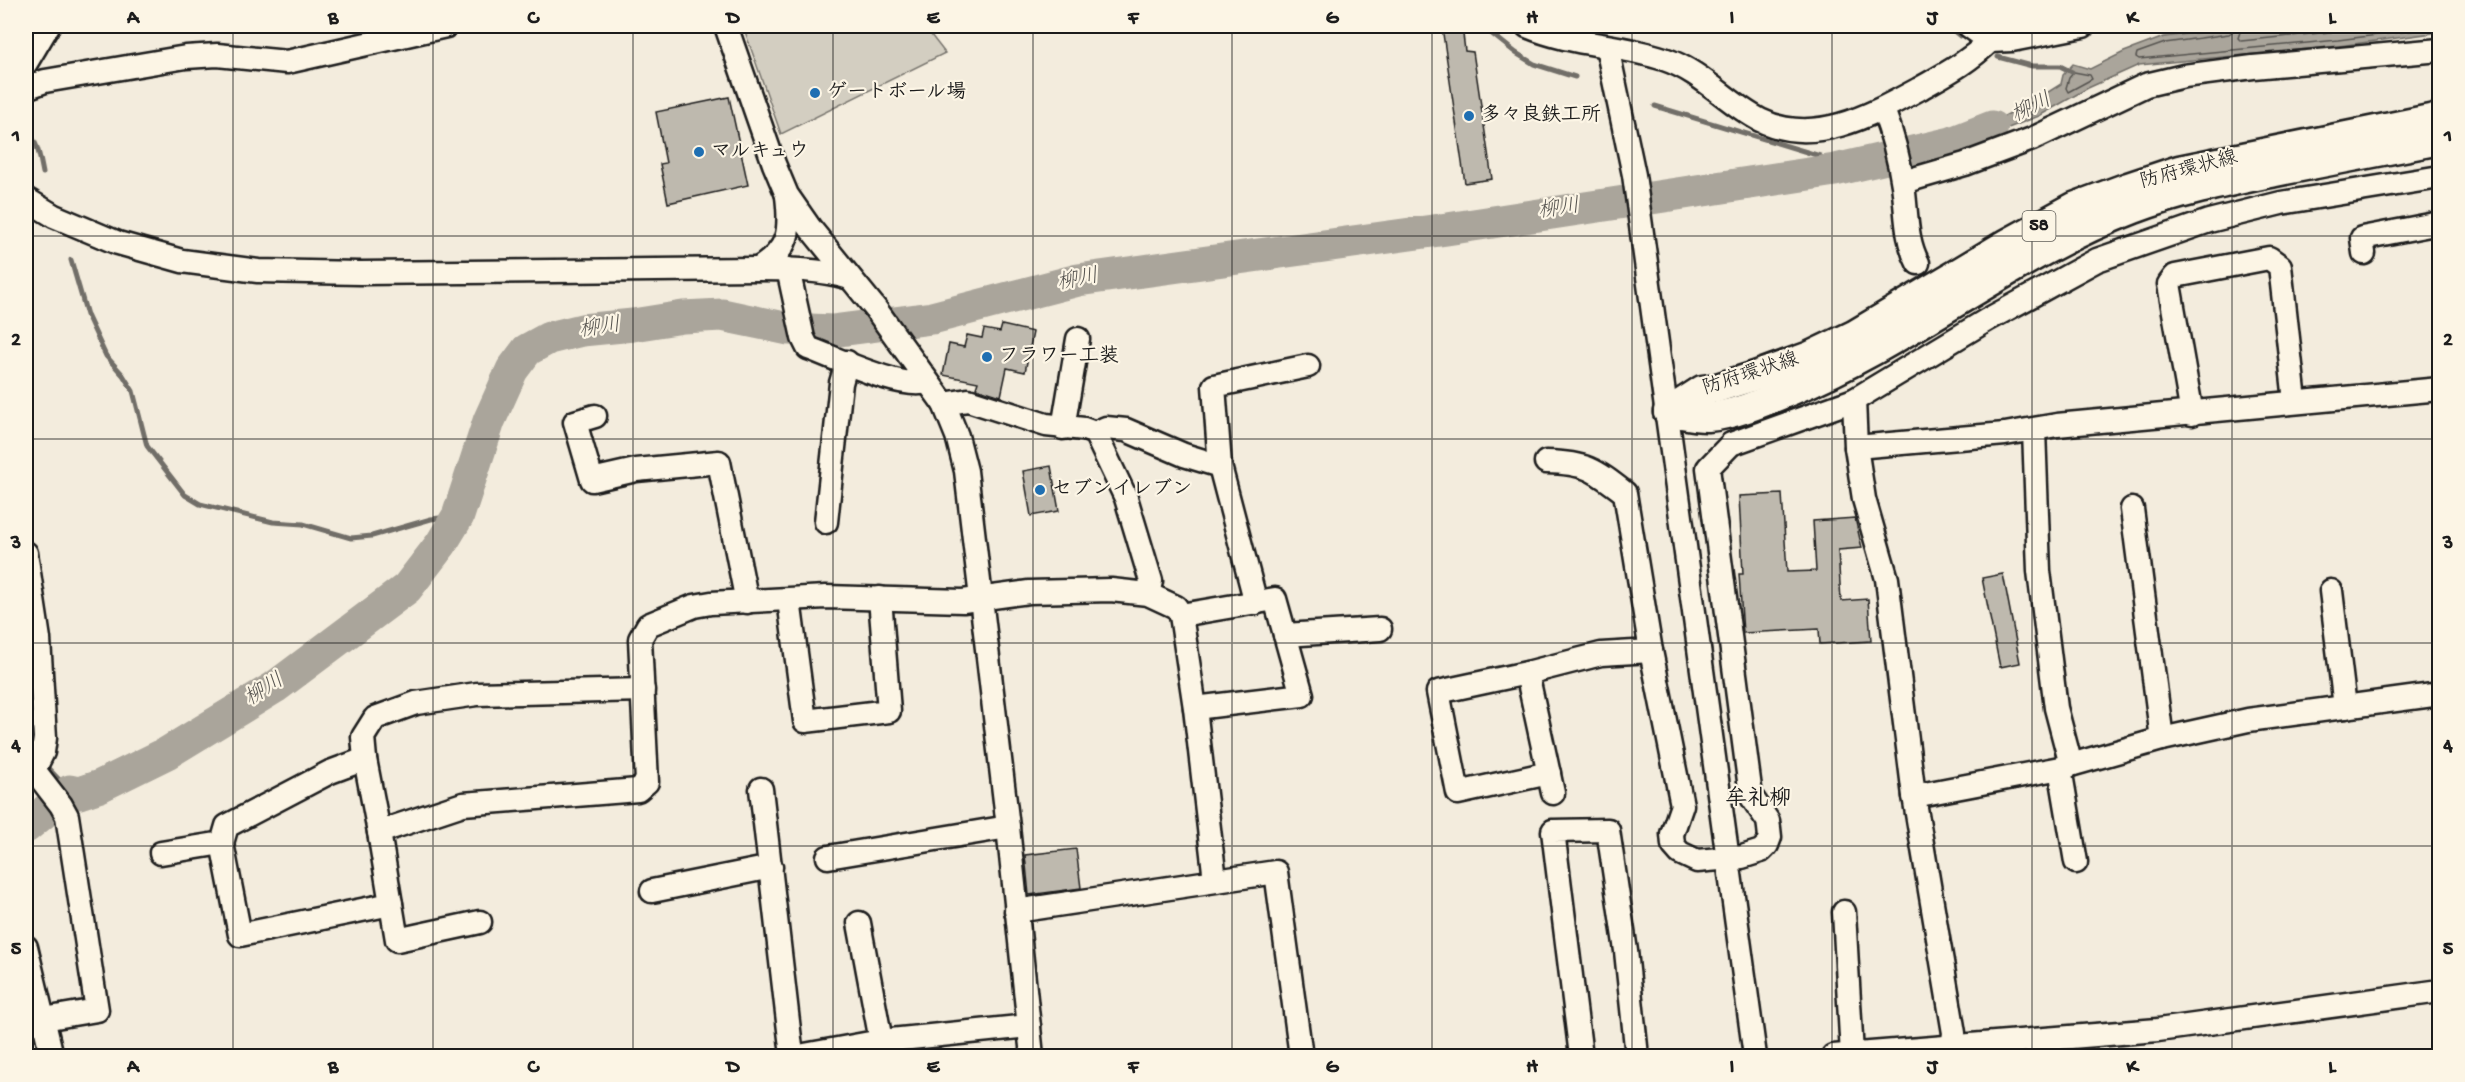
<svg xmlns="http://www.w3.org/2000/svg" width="2465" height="1082" viewBox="0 0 2465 1082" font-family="'Gochi Hand','Klee One',sans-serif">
<rect width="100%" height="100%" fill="#f3ecdd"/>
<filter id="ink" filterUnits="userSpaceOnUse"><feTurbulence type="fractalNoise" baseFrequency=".0167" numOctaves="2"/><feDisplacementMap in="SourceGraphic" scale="12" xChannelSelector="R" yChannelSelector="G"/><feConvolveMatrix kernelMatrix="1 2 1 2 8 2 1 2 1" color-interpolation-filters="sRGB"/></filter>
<g filter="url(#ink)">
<polygon fill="#d3cec1" stroke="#78756e" stroke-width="1.5" points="743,26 924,26 945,53 781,134"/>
<polygon fill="#aaa59b" stroke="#716e68" stroke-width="1.5" points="2250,26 2439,26 2440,32 2339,46 2139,65 2088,88 2039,116 1980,139 1951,143 2034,101 2061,84 2063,75 2073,64 2090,69 2124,52 2164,37"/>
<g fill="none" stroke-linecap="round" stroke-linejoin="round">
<g stroke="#55534f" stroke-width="1.5">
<polyline points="2234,26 2233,31 2229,34 2165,43 2137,53 2136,57 2139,59 2338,40 2440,27"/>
<polyline points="2242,26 2238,38 2241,41 2389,26"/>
<polyline points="2251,26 2254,31 2315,26"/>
<polygon points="2074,72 2090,75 2092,79 2068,92 2066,88 2069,78"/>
</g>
<g stroke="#716e68" stroke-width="5">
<polyline points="1482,26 1516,53 1534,64 1575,77"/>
<polyline points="1948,26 1960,36"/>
<polyline points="1998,57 2032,66 2060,66 2072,72"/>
<polyline points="1655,106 1820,156 1835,170"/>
<path d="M26,131C38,140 40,159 43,173"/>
<polyline points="71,260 87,315 106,356 123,375 133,391 147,446 185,495 200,504 273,522 303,524 351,538 372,536 431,519 458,516"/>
<polyline points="26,742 36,754"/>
<polyline points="44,764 70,791"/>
</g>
<polyline stroke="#aaa59b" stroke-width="33" points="26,827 70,791 79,793 100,786 167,753 275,687 407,588 441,544 458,516 489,421 512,370 527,350 549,338 582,330 633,325 683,317 722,315 789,329 832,331 932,318 1078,280 1447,229 1835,170 1951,143 1992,127"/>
</g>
<g fill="#beb9ae" stroke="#1c1c1c" stroke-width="1.5">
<polygon points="1453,26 1462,26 1465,51 1473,52 1492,179 1465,183 1442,27"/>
<polygon points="729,97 748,185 668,203 660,164 666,163 656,112"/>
<polygon points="1002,325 1033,332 1025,372 1007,368 1001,396 976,388 978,382 943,375 949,344 964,347 967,335 982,338 984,329 1000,332"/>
<polygon points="1051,466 1059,511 1031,516 1023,471"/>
<polygon points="1782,494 1787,572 1816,571 1813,521 1855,518 1862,548 1838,550 1841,601 1868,599 1871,641 1820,644 1819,629 1743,633 1739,574 1743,574 1739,496"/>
<polygon points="2003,574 2020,663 2000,667 1982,578"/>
<polygon points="1076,849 1081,888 1029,895 1025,855"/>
</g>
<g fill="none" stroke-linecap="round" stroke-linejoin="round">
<g stroke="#1c1c1c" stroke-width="27">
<g id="minor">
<polyline points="726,26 774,164 787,195 810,228 875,308 944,404 957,436 966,471 1008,827 1032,1056"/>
<path d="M1527,26C1571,45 1619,44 1664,59C1703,72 1725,102 1760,120C1814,147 1871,115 1919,89C1947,73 1967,63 1990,41"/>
<polyline points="1969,26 1990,41 2012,40 2083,26"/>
<polyline points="1607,47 1634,175 1755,1056"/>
<polyline points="26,63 48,26"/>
<polyline points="26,88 45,81 186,57 217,55 287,62 446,26"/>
<path d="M1883,109C1892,133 1899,159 1903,185C1907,211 1905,239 1918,263"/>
<polyline points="1903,182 1965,164 2032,139 2146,85 2184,76 2253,67 2440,50"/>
<path d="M787,196C791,231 790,249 758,269C790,269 819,269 850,278"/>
<polyline points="26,199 54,216 118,243 182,261 258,271 360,273 758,269"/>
<polyline points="2364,253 2362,238 2440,223"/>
<path d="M788,269L803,338L808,348C836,358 901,390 927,382"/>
<polyline points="1854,400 1856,447 1864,499 1887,579 1914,796 1954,1033 1951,1056"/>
<polyline points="944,404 968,400 1046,425 1084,429 1095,433 1126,498 1151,581 1148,594"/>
<polyline points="2192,414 2169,284 2175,276 2269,258 2280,266 2295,401"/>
<polyline points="595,416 575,422 592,480 636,470 719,462 747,602"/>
<polyline points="1063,428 1078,339"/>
<polyline points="2034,430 2039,571 2056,708 2071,765"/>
<polyline points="1095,433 1106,428 1126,430 1184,455 1220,466 1256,603"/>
<polyline points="1856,447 2005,434 2057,425 2440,389"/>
<path d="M1546,462C1586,463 1594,469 1625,493L1651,651L1682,805L1672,834L1673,845L1680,853L1697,861L1742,857L1761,851L1767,845L1770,837L1769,828L1768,821L1751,796L1708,468L1731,444L1854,400L1987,320L2097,260L2209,221L2281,203L2440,177"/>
<polyline points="1220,466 1214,386 1308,366"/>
<polyline points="2132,509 2162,739"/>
<polyline points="826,522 841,383 847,362"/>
<polyline points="26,553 39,639 45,738 43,752 34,770 61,805 67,816 97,1010 26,1022"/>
<polyline points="2331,591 2345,707"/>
<polyline points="789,600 805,721 889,711 880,598"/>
<polyline points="1181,615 1195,708 1215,880"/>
<polyline points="1285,635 1380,629"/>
<polyline points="1527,673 1438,692 1458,793 1549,773"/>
<polyline points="365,759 330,772 227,826 222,843 240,935 391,904"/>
<polyline points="2060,768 2076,862"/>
<polyline points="761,789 792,1056"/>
<polyline points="1553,793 1527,673 1601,654 1651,651"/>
<polyline points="1914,796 2060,768 2162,739 2248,720 2440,694"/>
<polyline points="379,832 463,804 638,790 647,782 640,639 648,625 694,606 711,603 826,597 963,601 1029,592 1111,590 1148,594 1176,607 1181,615 1275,599 1302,695 1195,708"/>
<polyline points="161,853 222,843"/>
<polyline points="828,857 1008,827"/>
<polyline points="652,891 771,867"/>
<polyline points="1016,911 1276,872 1301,1056"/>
<polyline points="1844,912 1852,1055"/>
<polyline points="480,922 397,940 379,832 365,759 363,737 375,718 416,703 477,694 643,690"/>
<polyline points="859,923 881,1041"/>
<polyline points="26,947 52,1056"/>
<polyline points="799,1056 881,1041 1029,1026"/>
<polyline points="1581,1056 1553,831 1608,830 1626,951 1637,1056"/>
<polyline points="1833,1056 2158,1030 2440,991"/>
</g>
</g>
<g stroke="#1c1c1c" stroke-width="33">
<g id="major">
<polyline points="1668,412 1702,390 1717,388 1755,376 1810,356 1854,335 2008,243 2074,207 2128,187 2179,170 2440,117"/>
<path d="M1668,412C1680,413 1696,418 1708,417C1734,415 1766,401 1790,391C1911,342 2012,255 2134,209C2179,192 2228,182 2275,172C2330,161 2384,151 2440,140"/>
</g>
</g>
<use href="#minor" stroke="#fcf5e5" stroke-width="22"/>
<use href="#major" stroke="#fcf5e5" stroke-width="28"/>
</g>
</g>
<path fill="none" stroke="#1c1c1c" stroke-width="1.5" stroke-opacity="0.55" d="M233,26V1056M433,26V1056M633,26V1056M833,26V1056M1033,26V1056M1232,26V1056M1432,26V1056M1632,26V1056M1832,26V1056M2032,26V1056M2232,26V1056M26,236H2440M26,439H2440M26,643H2440M26,846H2440"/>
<g fill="#1f6fb2" stroke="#fcf5e5" stroke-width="2">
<circle cx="815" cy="93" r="6"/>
<circle cx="1469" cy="116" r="6"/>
<circle cx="699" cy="152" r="6"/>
<circle cx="987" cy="357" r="6"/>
<circle cx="1040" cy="490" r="6"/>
</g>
<g text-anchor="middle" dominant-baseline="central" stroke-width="4.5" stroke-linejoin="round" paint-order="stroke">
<rect fill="#fcf5e5" stroke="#5f5d58" stroke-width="1.5" x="2022.5" y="211" width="33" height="30" rx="4.5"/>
<g font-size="18" font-weight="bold" fill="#1c1c1c">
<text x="2039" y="226">58</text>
</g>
<g font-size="20" font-weight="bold" fill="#1c1c1c" stroke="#fcf5e5" text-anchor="start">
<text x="827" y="93">ゲートボール場</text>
<text x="1481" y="116">多々良鉄工所</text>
<text x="711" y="152">マルキュウ</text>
<text x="999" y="357">フラワー工装</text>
<text x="1052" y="490">セブンイレブン</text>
</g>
<g font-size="20" fill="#1c1c1c" stroke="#fcf5e5">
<text transform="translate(2189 171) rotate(-15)">防府環状線</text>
<text transform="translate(1751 375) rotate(-18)">防府環状線</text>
</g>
<g font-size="21" font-style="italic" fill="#55534f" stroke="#fcf5e5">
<text transform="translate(2032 109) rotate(-26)">柳川</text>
<text transform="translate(1559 210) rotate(-8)">柳川</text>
<text transform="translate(1078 281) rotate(-11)">柳川</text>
<text transform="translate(600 329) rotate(-8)">柳川</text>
<text transform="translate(265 691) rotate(-33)">柳川</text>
</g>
<g font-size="22" font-weight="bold" fill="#1c1c1c" stroke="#fcf5e5">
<text x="1758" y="800">牟礼柳</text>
</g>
</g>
<rect width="2465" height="1082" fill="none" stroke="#fcf5e5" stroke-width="66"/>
<rect x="33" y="33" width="2399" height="1016" fill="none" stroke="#1c1c1c" stroke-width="2"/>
<g font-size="20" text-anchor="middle" font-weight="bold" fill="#1c1c1c">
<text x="133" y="23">A</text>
<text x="333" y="23">B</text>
<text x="533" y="23">C</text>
<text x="733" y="23">D</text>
<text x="933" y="23">E</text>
<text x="1133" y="23">F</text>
<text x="1332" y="23">G</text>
<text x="1532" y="23">H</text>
<text x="1732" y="23">I</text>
<text x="1932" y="23">J</text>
<text x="2132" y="23">K</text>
<text x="2332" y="23">L</text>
<text x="16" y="141">1</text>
<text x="2448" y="141">1</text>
<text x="16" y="345">2</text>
<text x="2448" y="345">2</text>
<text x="16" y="548">3</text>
<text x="2448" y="548">3</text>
<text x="16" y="751">4</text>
<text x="2448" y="751">4</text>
<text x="16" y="954">5</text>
<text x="2448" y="954">5</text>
<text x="133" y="1072">A</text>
<text x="333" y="1072">B</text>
<text x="533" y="1072">C</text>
<text x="733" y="1072">D</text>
<text x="933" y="1072">E</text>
<text x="1133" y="1072">F</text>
<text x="1332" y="1072">G</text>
<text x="1532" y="1072">H</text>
<text x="1732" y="1072">I</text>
<text x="1932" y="1072">J</text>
<text x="2132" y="1072">K</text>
<text x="2332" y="1072">L</text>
</g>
</svg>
